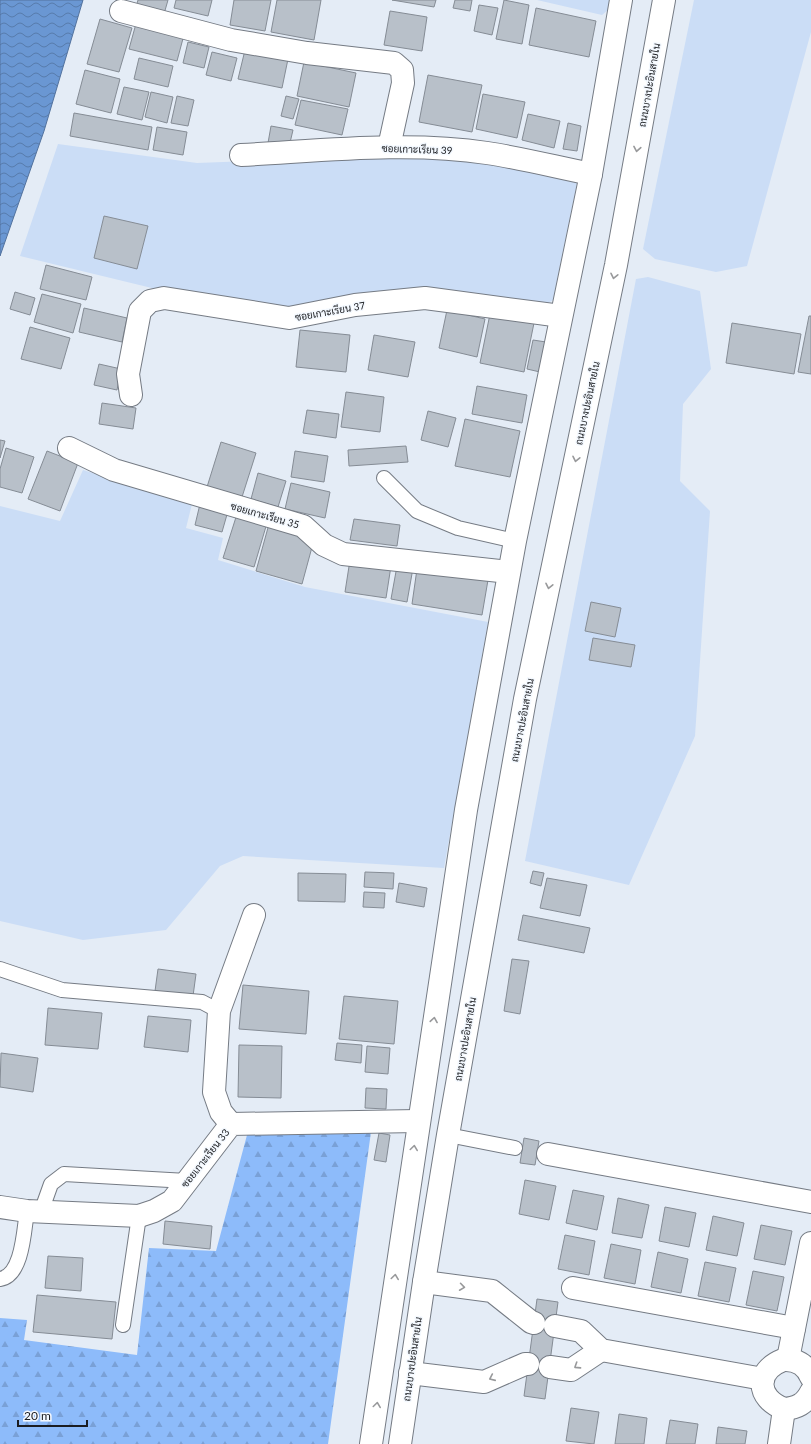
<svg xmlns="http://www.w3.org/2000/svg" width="811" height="1444" viewBox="0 0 811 1444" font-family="Lato,Sarabun,sans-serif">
<defs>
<pattern id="forest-firs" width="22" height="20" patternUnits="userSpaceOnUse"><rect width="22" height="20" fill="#8dbbfa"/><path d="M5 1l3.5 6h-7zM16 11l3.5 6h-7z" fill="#79a0d6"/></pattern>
<pattern id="water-waves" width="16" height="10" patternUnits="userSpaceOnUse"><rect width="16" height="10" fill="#6a97d3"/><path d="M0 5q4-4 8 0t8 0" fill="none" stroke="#567bab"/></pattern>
</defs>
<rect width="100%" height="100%" fill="#e4ecf6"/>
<g fill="#cbddf6">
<polygon points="537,0 611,0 609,9 602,15"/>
<polygon points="694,0 811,0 811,32 747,266 716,272 655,259 643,249"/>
<polygon points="58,144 197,163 333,158 473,156 572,173 577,183 553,300 545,305 294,310 160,290 20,256"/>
<polygon points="648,277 700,291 711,369 683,404 680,481 710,511 695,736 629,885 525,861 636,279"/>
<polygon points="83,470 192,504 186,528 223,538 218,560 305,587 488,622 444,868 243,856 220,866 166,930 83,940 0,921 0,506 60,521"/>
</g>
<polygon fill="url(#forest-firs)" points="371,1132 328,1444 0,1444 0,1318 27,1320 24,1340 137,1355 149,1248 216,1251 247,1135"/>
<polygon fill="url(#water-waves)" stroke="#52729e" points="0,0 83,0 44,131 0,256"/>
<g fill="#b8c0c9" stroke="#858c95">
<polygon points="138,0 168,0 164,14 136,7"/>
<polygon points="176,0 212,0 208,16 174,8"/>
<polygon points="234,0 271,0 265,31 230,25"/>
<polygon points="277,0 321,0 314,40 271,32"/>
<polygon points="392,0 436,0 434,7"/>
<polygon points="455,0 472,0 470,11 453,8"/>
<polygon points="504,0 529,5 522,44 496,39"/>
<polygon points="479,5 498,8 492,35 474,31"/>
<polygon points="536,8 596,21 589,57 529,45"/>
<polygon points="390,11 427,17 422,51 384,45"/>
<polygon points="100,19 132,28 119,72 87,64"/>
<polygon points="137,20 185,31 177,61 129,49"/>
<polygon points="188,42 209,47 204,68 183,63"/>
<polygon points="245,50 288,59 282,88 238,79"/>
<polygon points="212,52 237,58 231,81 206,75"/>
<polygon points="139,58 173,66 168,87 134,79"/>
<polygon points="304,62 356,73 349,107 297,96"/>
<polygon points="85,70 120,79 111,113 76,104"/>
<polygon points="428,75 482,85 472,132 419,122"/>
<polygon points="124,87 149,92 142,120 117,114"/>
<polygon points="151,92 173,97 167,123 145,117"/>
<polygon points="483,94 525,102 517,138 476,129"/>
<polygon points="177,96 194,100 188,126 171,123"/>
<polygon points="286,96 299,99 293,119 281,116"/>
<polygon points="301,100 348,109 342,135 295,125"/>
<polygon points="74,113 152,127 148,150 70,136"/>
<polygon points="528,114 560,121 554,148 522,140"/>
<polygon points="568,123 581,126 577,151 563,149"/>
<polygon points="271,126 293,130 289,147 268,143"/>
<polygon points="157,127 187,132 183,155 153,150"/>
<polygon points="104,216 148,226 137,269 94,258"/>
<polygon points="46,265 92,277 86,300 40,289"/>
<polygon points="15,292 35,298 30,315 10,309"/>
<polygon points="42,294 81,304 73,333 34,322"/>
<polygon points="84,308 127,318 122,342 79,332"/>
<polygon points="447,310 485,319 477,357 439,348"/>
<polygon points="490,314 534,323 524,372 480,363"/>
<polygon points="809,316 811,316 811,374 798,372"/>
<polygon points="732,323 801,334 794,374 726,363"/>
<polygon points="30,327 70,338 61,369 21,359"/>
<polygon points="300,330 350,335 346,372 296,367"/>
<polygon points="374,335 415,342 408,377 368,370"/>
<polygon points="533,340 546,342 540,372 527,369"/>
<polygon points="99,364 121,369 117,390 94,385"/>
<polygon points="477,386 527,395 522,423 472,414"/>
<polygon points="346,392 384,397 380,432 341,427"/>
<polygon points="102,403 136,408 133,429 99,424"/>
<polygon points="307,410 339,414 336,438 303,433"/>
<polygon points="428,411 456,418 448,447 421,440"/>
<polygon points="465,419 520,431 510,477 455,466"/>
<polygon points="0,440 5,441 0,458"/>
<polygon points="221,442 256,453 242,497 207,487"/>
<polygon points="406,446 408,462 349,466 348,450"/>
<polygon points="6,448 34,457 22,493 0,487 0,469"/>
<polygon points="47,451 78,463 60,511 28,499"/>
<polygon points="295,451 328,456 324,482 291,477"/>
<polygon points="258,473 286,481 278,507 251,499"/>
<polygon points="291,483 330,492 325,518 285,509"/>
<polygon points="200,504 228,511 222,532 195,525"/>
<polygon points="237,514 267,523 254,567 223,558"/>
<polygon points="354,519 400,525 397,546 350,540"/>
<polygon points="269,524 315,536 302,584 256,571"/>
<polygon points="350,560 391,566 386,598 345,592"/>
<polygon points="397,566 413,568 407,602 391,599"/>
<polygon points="417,569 488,580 482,615 412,604"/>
<polygon points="591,602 621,608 615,637 585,631"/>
<polygon points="593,638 635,645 631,667 589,660"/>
<polygon points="533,871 544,873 541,886 530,883"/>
<polygon points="365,872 394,873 393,889 364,887"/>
<polygon points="298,873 346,874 345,902 298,901"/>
<polygon points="547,878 587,885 580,916 540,908"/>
<polygon points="399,883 427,888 424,907 396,902"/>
<polygon points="364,892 385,893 384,908 363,907"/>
<polygon points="523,915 590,928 584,953 518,940"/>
<polygon points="512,959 529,961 520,1014 504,1011"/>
<polygon points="158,969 196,974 193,996 155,991"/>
<polygon points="243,985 309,991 306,1034 239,1029"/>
<polygon points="344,996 398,1001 394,1044 339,1039"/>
<polygon points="48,1008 102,1013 98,1049 45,1045"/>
<polygon points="148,1016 191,1020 188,1052 144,1047"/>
<polygon points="337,1043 362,1045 361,1063 335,1060"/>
<polygon points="239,1045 282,1046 281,1098 238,1097"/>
<polygon points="367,1046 390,1048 388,1074 365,1072"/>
<polygon points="1,1053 38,1058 33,1092 0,1087"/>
<polygon points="366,1088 387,1089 386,1109 365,1108"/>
<polygon points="379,1133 390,1135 386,1162 374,1160"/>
<polygon points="524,1138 539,1141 535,1165 520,1163"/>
<polygon points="525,1180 556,1186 549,1220 519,1214"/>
<polygon points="573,1190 604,1196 597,1230 566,1223"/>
<polygon points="618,1198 649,1205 642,1238 612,1233"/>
<polygon points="665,1207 696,1213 689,1247 659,1241"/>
<polygon points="713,1216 744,1223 737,1256 706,1250"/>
<polygon points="165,1221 212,1226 210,1249 163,1244"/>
<polygon points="761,1225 792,1231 785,1265 754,1259"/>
<polygon points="565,1235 595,1241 589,1275 558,1269"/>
<polygon points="611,1244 641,1250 635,1284 604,1278"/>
<polygon points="658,1252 688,1259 681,1293 651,1287"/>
<polygon points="48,1256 83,1258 81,1291 45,1288"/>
<polygon points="705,1262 736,1268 729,1302 698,1296"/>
<polygon points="753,1271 784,1277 777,1311 746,1305"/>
<polygon points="37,1295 116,1302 112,1339 33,1332"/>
<polygon points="537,1299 558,1302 545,1399 524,1396"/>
<polygon points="571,1408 599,1412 594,1444 566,1441"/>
<polygon points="619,1414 647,1418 644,1444 615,1444"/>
<polygon points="670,1420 698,1424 695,1444 666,1444"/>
<polygon points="718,1427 747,1431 745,1444 716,1444"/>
</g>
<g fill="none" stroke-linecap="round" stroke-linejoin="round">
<g stroke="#757b84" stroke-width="16">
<g id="service">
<polyline points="384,478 417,511 458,528 515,541"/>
<polyline points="0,969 62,990 202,1002 219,1011"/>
<polyline points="448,1135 515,1148"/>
<polyline points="41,1212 51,1184 64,1174 187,1181"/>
<path d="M0,1279C23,1276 24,1228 27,1211"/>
<polyline points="123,1325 139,1216"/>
</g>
</g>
<g stroke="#757b84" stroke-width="24">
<g id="minor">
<polyline points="121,11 231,40 307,53 394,63 402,70 403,83 389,147"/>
<path d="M241,155C320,151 408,141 487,153C521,158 556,167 591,174"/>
<polyline points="131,395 128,374 140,311 150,301 164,298 289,318 355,305 425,298 561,316"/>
<polyline points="69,448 114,470 303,526 324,545 343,554 509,572"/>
<polyline points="231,1124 221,1112 214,1092 219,1011 254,915"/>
<polyline points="548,1154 811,1202"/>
<polyline points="0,1207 27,1211 139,1216 154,1211 172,1201 231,1124 418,1121"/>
<polyline points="424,1282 492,1291 531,1322 534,1323"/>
<polyline points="573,1288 794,1328"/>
<polyline points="555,1326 581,1331 601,1350 763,1379"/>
<polyline points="788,1359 811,1243"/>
<polyline points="550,1367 571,1370 601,1350"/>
<polyline points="410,1373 484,1382 525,1364 528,1364"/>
<path d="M811,1377C806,1364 796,1359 783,1360C755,1371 756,1398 784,1409C797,1408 805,1404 811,1392"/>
<polyline points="779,1444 784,1409"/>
</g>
</g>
<g stroke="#757b84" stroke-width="24">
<g id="secondary">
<polyline points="371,1444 466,810 515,541 591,174 621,0"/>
<polyline points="400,1444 424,1282 448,1135 525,699 616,265 664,0"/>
</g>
</g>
<use href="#service" stroke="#fff" stroke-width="14"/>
<use href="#minor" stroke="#fff" stroke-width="22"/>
<use href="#secondary" stroke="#fff" stroke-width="22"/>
</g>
<defs><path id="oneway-chevron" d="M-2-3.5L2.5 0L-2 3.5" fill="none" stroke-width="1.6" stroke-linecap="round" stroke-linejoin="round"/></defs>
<g stroke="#98999b">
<use href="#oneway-chevron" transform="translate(637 149) rotate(100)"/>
<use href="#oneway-chevron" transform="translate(614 276) rotate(102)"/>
<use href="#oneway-chevron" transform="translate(576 459) rotate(102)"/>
<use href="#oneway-chevron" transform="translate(549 586) rotate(102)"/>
<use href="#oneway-chevron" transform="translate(434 1020) rotate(-81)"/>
<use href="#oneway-chevron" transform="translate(414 1148) rotate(-82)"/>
<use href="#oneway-chevron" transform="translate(395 1277) rotate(-82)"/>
<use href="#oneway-chevron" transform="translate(462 1287) rotate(8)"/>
<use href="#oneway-chevron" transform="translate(577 1366) rotate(147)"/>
<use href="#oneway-chevron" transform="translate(492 1378) rotate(156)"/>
<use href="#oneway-chevron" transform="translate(377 1405) rotate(-82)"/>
</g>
<g text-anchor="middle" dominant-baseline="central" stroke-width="3" stroke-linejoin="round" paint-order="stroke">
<g font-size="10" fill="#1b1d21" stroke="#f4f9ff">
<text transform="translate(649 85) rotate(-80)">ถนนบางปะอินสายใน</text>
<text transform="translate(417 149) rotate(2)">ซอยเกาะเรียน 39</text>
<text transform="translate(330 311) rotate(-10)">ซอยเกาะเรียน 37</text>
<text transform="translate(587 403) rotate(-78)">ถนนบางปะอินสายใน</text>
<text transform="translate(265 515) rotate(16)">ซอยเกาะเรียน 35</text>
<text transform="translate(522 720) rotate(-79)">ถนนบางปะอินสายใน</text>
<text transform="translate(465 1039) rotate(-80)">ถนนบางปะอินสายใน</text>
<text transform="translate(205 1158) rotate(-52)">ซอยเกาะเรียน 33</text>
<text transform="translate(412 1359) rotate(-82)">ถนนบางปะอินสายใน</text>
</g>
</g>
<path d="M18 1420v6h69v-6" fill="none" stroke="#1b1d21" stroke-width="2"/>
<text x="24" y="1420" font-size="12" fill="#1b1d21" stroke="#f4f9ff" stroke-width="3" paint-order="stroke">20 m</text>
</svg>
